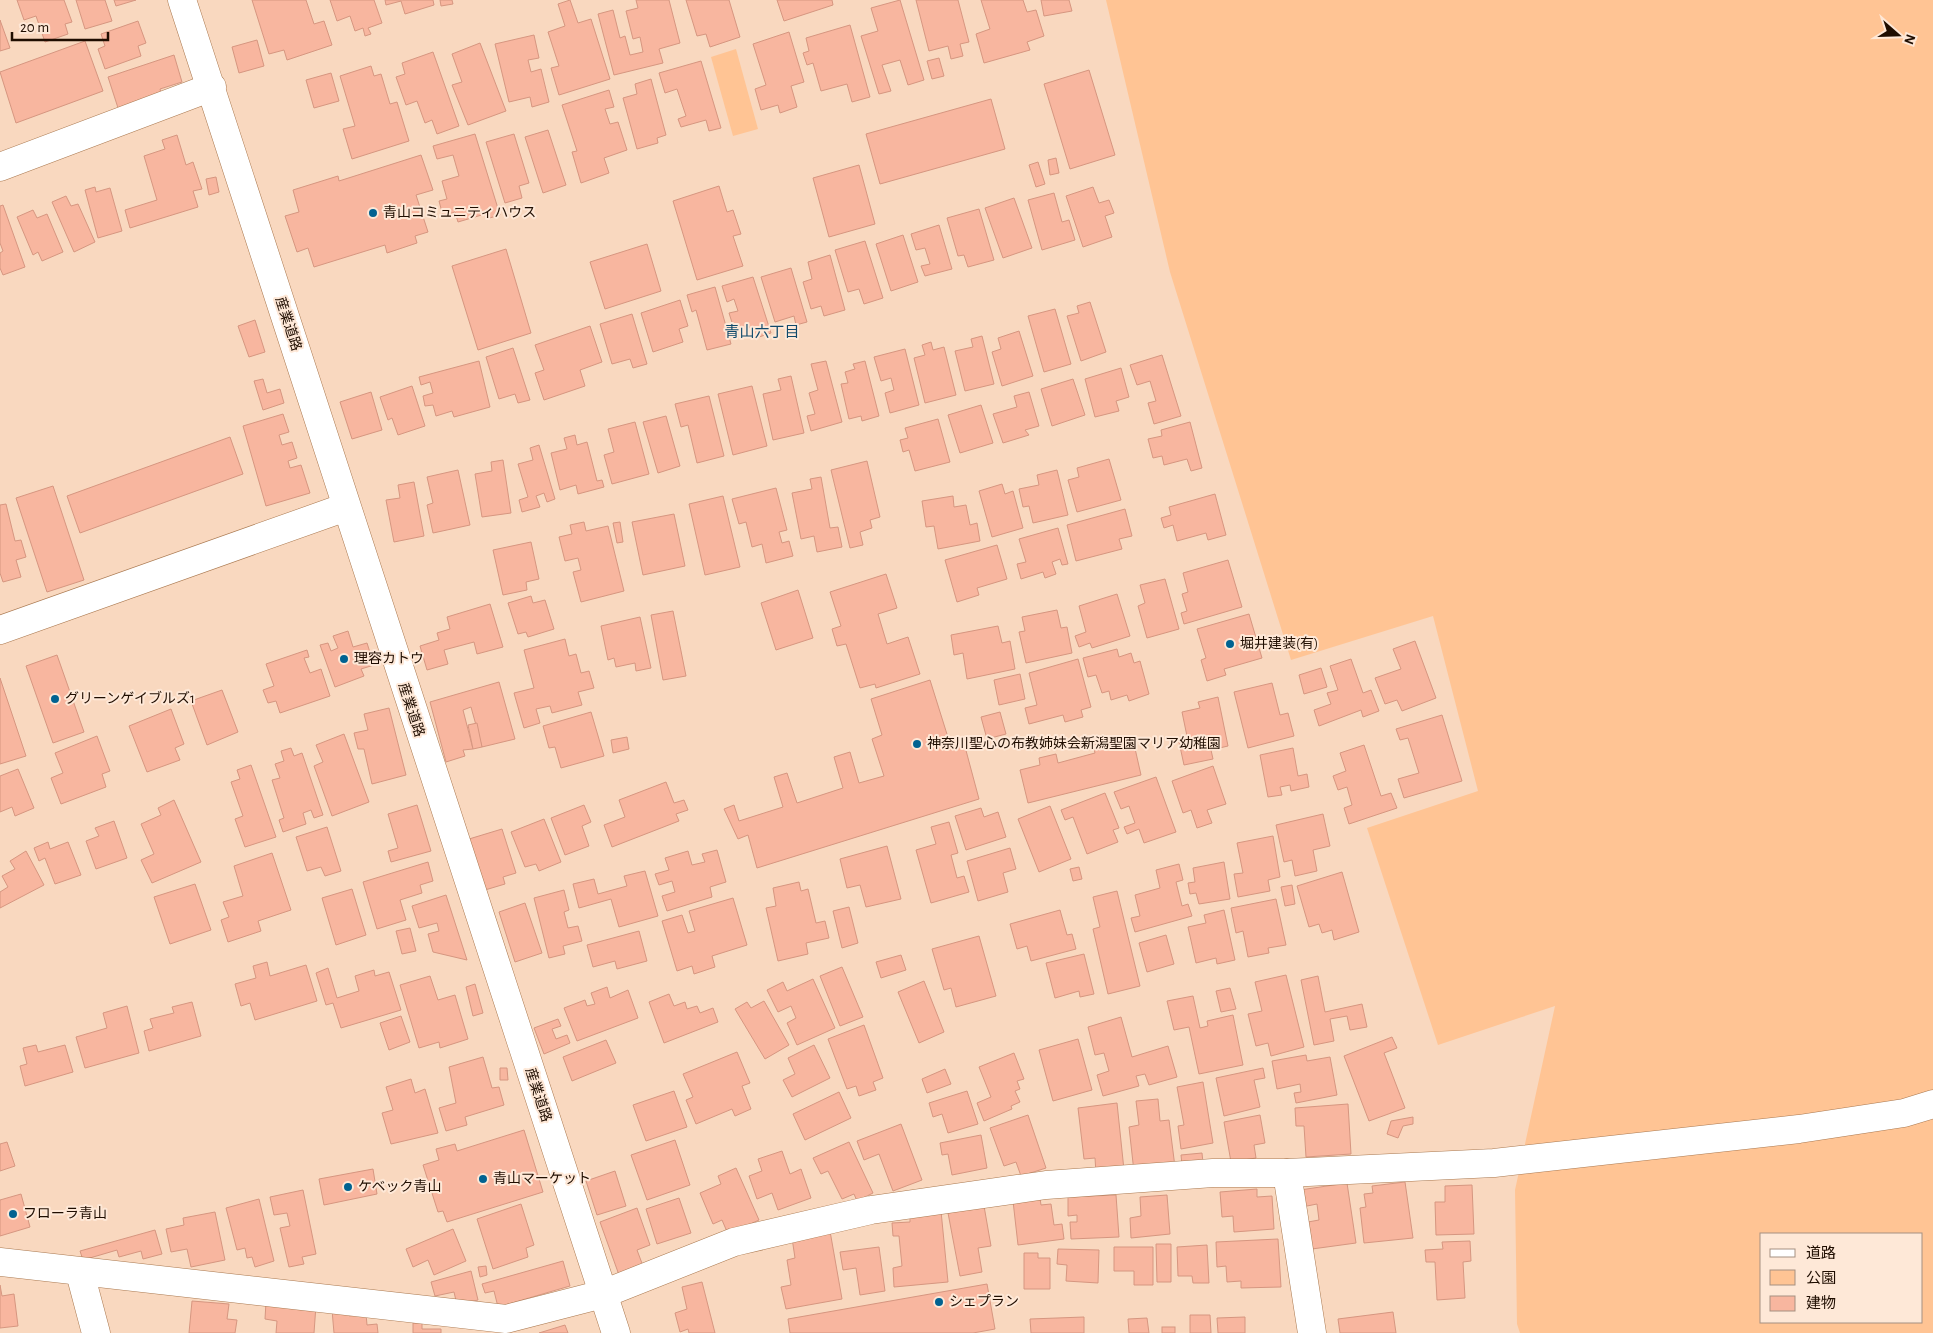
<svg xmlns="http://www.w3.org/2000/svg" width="1933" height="1333" viewBox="0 0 1933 1333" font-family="'Alegreya Sans','Noto Sans JP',sans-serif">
<rect width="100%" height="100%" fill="#f9d8bf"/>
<g fill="#ffc494" fill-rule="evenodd">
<path d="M1106,0H1933V1333H1520L1517,1324L1515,1190L1555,1006L1438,1045L1367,828L1478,791L1433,616L1291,660L1170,272ZM1762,1234H1922V1322H1762Z"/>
<polygon points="736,49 758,129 733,136 711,57"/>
</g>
<g fill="#f8b69f" stroke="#d69680">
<polygon points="17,0 64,0 72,22 65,24 68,34 45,42 36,16 24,20"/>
<polygon points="76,0 105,0 112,21 85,29"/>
<polygon points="114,0 136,0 116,6"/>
<polygon points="252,0 306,0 314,24 324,21 332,45 287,60 284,50 269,54"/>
<polygon points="330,0 374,0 382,23 368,28 371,34 365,36 363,28 355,31 350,16 337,21"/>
<polygon points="385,0 433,0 434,5 405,14 401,1 386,5"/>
<polygon points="440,0 452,0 453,4 441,6"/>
<polygon points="570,0 578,23 591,19 610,79 559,95 551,68 559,66 548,32 565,26 558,4"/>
<polygon points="636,0 669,0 680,43 659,49 663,63 614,75 598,14 613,10 620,38 625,36 630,55 643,52 640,37 633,39 626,11 638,8"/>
<polygon points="686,0 729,0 740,37 710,47 706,34 697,36"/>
<polygon points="777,0 832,0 833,5 784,21"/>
<polygon points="900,0 924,80 908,85 900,60 882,65 891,91 879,94 861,36 878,31 871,8"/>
<polygon points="916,0 958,0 969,42 960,44 963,56 951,59 948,46 929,51"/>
<polygon points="981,0 1023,0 1027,12 1036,10 1044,36 1027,42 1030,50 984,63 976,34 990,29"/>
<polygon points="1041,0 1069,0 1072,11 1044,16"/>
<polygon points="0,20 10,48 0,51"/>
<polygon points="138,21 146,43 138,46 141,56 105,69 98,49 105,46 101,34"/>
<polygon points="850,25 870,97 852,102 847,84 821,91 813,63 807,65 803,53 809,51 806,38"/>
<polygon points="789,32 804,82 791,86 797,107 780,113 778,105 761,110 755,89 766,85 753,44"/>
<polygon points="534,35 539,58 528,60 531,72 541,69 549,102 532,107 530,97 509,102 495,44"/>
<polygon points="257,40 264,66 239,73 232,47"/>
<polygon points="85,41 103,91 16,123 0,72"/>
<polygon points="480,43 506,111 468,125 452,85 462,82 452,54"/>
<polygon points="433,52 459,126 437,134 432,120 425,123 417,101 406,105 396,77 405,74 402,63"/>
<polygon points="174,55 182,82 160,89 162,96 119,111 108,77"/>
<polygon points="939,58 944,76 932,79 927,61"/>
<polygon points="701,61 721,128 709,131 706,120 681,127 678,119 686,116 677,89 665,93 659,73"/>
<polygon points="371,66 374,76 381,74 390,104 397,102 409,141 352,159 343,129 355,126 340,76"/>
<polygon points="1089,70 1115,155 1070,169 1044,84"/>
<polygon points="331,73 339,101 314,108 306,80"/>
<polygon points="651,79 666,135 657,138 658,143 637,149 623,98 637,94 635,84"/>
<polygon points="609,90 614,107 605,109 610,124 618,122 627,150 604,158 609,173 581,183 572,152 577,151 562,105"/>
<polygon points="991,99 1005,149 880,184 866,134"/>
<polygon points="548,130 566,185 543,193 525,137"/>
<polygon points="475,134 500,215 486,219 485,214 458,222 455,212 443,216 439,201 447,199 442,181 459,176 453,155 437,159 433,146"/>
<polygon points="514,134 529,183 519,186 522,198 505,203 486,142"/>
<polygon points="177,135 186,165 193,162 202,189 193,191 198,207 130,228 125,210 157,200 144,156 165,149 162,140"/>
<polygon points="421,155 433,190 416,195 428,232 415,236 417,243 387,253 385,245 314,267 308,248 297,252 285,216 299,212 293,190 338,176 339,181"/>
<polygon points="1056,158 1059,173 1050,175 1048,160"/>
<polygon points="1038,162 1045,184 1036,187 1029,165"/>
<polygon points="859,165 875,224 829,237 813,178"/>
<polygon points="216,177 219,192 209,195 206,179"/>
<polygon points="719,186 727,212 733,210 741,234 733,236 743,266 697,280 673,201"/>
<polygon points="95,187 96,192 110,188 122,231 98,238 85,190"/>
<polygon points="1093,187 1099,203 1109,200 1114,213 1105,216 1112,237 1083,247 1066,196"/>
<polygon points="1054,193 1062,222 1069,220 1075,240 1042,250 1028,200"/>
<polygon points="66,196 71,206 78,204 95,242 74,252 52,202"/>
<polygon points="1014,198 1032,248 1003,258 985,208"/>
<polygon points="3,205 25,267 3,275 0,268 0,253 3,251 0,243 0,206"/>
<polygon points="979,209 994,260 968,267 964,255 958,256 947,218"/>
<polygon points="33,210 37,218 47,214 63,252 42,261 38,252 33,255 17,217"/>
<polygon points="939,225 952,269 925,276 921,266 930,264 925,248 916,250 911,234"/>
<polygon points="903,235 918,282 891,291 876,244"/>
<polygon points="865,241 883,298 864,304 859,289 848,292 835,250"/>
<polygon points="647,244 661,291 605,309 590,262"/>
<polygon points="506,249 531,333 478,350 452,266"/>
<polygon points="830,255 845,310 824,316 821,306 811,309 803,282 812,279 808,262"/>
<polygon points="791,268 807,322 796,325 794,316 775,322 761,277"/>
<polygon points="753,277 771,333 753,339 750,327 735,332 729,313 738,311 734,299 727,302 722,286"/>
<polygon points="715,287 731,344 707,350 696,310 692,312 687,295"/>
<polygon points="680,300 688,326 679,329 683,342 653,352 641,313"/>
<polygon points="1090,302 1106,352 1081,361 1067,316 1079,313 1077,306"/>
<polygon points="1055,309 1071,364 1044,372 1028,316"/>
<polygon points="632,314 647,364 633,368 630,359 612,364 600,324"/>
<polygon points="255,320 265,352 249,357 238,326"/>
<polygon points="590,326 602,362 580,370 585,386 544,400 535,373 544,370 535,345"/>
<polygon points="1019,331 1033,376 1002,386 992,352 1001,349 998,338"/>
<polygon points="982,336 994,384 965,391 955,351 973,347 971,339"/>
<polygon points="931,342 933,350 944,347 956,395 925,403 914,358 925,355 922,345"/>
<polygon points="513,348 530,400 518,403 515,394 499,399 486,357"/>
<polygon points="905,349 919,405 890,413 885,393 894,390 891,378 881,381 874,357"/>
<polygon points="1162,355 1181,416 1154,424 1148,403 1156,401 1150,381 1137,385 1130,365"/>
<polygon points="479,361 490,407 454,417 452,411 436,416 433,405 425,406 423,396 433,393 430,382 421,385 419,377"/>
<polygon points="826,361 842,422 811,431 807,416 815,414 809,393 818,390 811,364"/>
<polygon points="865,361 879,416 862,421 861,416 849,419 841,384 848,383 845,372 855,369 853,364"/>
<polygon points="1121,368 1129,397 1116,401 1119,411 1095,417 1085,379"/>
<polygon points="791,376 804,433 773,440 763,394 781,390 778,379"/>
<polygon points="263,379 267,393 280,389 284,403 263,410 254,381"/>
<polygon points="1073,379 1085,415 1052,426 1041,389"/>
<polygon points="412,386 425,426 398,435 392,418 388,420 380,397"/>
<polygon points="752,386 767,446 733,455 718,394"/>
<polygon points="371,392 382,430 352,439 340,402"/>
<polygon points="1029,392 1039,426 1025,430 1029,435 1003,443 993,414 1017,407 1014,396"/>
<polygon points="709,396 724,456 697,463 688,425 681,427 675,404"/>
<polygon points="981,405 993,443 960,453 948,415"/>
<polygon points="283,414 289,432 279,435 282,445 292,442 297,458 288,461 290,468 301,465 310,493 266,506 243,426"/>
<polygon points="666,416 680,466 658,473 643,422"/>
<polygon points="938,419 950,462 915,471 909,450 903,452 900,440 908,438 905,428"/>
<polygon points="635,422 649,474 612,484 604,455 614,452 608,429"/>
<polygon points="1190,422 1202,468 1191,471 1187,459 1164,465 1162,456 1153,458 1148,439 1162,436 1161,430"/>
<polygon points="575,435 577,445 587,442 597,481 602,480 604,487 578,494 576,485 560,490 551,453 567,449 564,438"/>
<polygon points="230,437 243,474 80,533 67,496"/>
<polygon points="539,445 555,499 547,502 544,493 536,496 540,507 522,512 519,500 528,497 518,464 533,460 530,448"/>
<polygon points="1109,459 1121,500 1077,512 1068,480 1079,477 1077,468"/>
<polygon points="503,460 511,513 482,517 475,474 492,471 491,462"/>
<polygon points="867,461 880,517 870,520 872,528 860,532 863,545 850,548 831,470"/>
<polygon points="458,470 470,525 433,533 427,505 433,503 427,477"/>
<polygon points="1057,470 1068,515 1033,523 1029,506 1023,507 1019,489 1039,485 1037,475"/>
<polygon points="821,477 830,528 838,527 842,547 817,552 814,536 801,539 792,493 812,489 810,479"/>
<polygon points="414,482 424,536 394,542 386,500 400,498 398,485"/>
<polygon points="1002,484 1005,494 1013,491 1023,528 992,537 979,491"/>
<polygon points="53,486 84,580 47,592 16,498"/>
<polygon points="776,488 787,530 779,532 782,543 789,541 793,556 766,563 762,544 752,547 746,522 739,524 732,499"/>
<polygon points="1215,494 1226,535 1208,540 1206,533 1177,541 1173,525 1164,528 1161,518 1171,515 1169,507"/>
<polygon points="723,496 740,567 705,575 689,504"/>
<polygon points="953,496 954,507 966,505 970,525 977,523 980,541 938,549 934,526 926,527 922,501"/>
<polygon points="6,504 15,541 21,540 26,557 16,560 21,577 3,582 0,573 0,505"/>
<polygon points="1125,509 1132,536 1119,539 1122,549 1076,561 1067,525"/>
<polygon points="674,514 685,566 643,575 632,522"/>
<polygon points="584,522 586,531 608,526 624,591 581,602 573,572 581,570 578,558 565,561 559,537 572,534 570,525"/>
<polygon points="620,522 623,542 617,543 613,523"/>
<polygon points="1058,528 1068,564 1062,565 1060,559 1052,562 1056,574 1045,578 1043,572 1021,579 1017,564 1026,562 1019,539"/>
<polygon points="531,542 539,579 526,582 527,590 503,595 493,550"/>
<polygon points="997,545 1007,579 977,588 979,595 957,602 945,560"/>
<polygon points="1228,560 1242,607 1184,624 1181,613 1187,611 1182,594 1188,592 1183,573"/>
<polygon points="886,574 897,608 878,614 887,644 908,637 920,674 876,688 875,684 860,688 846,644 837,646 832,629 841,626 830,592"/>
<polygon points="1165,579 1179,629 1147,638 1138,606 1145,603 1140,585"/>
<polygon points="798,590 813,638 776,650 761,603"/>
<polygon points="1117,594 1130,636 1092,648 1090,643 1079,647 1075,636 1086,632 1079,606"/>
<polygon points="531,596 533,603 545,600 554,629 528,637 526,632 518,634 508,603"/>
<polygon points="490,604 503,647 477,654 474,642 444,650 448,664 427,670 420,646 439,640 437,633 450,629 447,617"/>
<polygon points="1057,610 1061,628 1067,627 1072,653 1026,663 1019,632 1025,631 1022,617"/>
<polygon points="673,611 686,676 663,680 651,615"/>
<polygon points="1249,614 1262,658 1224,669 1226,675 1207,681 1201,660 1206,658 1197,629"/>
<polygon points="640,617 651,668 636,671 635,663 616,667 614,658 608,660 601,626"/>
<polygon points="998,626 1002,643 1010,641 1015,669 967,679 963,653 954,655 951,635"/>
<polygon points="348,631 353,647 367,643 374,665 361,669 364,676 335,687 320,645 328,643 331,651 338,648 333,636"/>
<polygon points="565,639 569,656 576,654 581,673 589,671 594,688 578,692 582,705 552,713 550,706 536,709 540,723 524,728 514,693 534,688 524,650"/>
<polygon points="1415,641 1436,698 1402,711 1397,700 1385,704 1375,678 1401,669 1393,649"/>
<polygon points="1117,649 1119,657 1131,653 1134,663 1140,661 1149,694 1129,701 1127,695 1111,700 1109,691 1102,693 1096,675 1088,677 1083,658"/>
<polygon points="307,650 309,657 304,658 310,673 321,669 330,696 280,713 276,701 268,703 263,690 274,686 266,664"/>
<polygon points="57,655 84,732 53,743 26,666"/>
<polygon points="1078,659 1091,707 1081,710 1083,717 1065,722 1063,715 1029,724 1025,708 1037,705 1029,673"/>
<polygon points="1351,659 1363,693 1371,690 1379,711 1363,717 1361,710 1319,726 1314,710 1331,704 1327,693 1338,690 1330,666"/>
<polygon points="1321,668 1327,687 1304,694 1299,675"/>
<polygon points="1020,674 1025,699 999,705 994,680"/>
<polygon points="0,678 26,756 0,764"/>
<polygon points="930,680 951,747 964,743 979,799 757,868 748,835 738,839 724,809 734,805 739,821 783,807 774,777 787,773 797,803 843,788 834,757 850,752 859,783 884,776 872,739 882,735 871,699"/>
<polygon points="499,682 515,739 482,747 471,707 463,710 473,749 463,750 465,756 446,762 430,702"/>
<polygon points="1272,683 1280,715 1288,713 1294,736 1248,748 1234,692"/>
<polygon points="222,690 238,732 207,745 191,701"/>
<polygon points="1218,697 1228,746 1211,750 1213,759 1184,765 1179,742 1188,741 1182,712 1200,708 1198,702"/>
<polygon points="389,708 406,775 372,784 364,749 358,749 354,733 368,730 364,714"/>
<polygon points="171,709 184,744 175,748 180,760 147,772 129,726"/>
<polygon points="591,712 604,756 561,768 555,747 549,748 543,726"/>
<polygon points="1000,712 1006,734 987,739 981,717"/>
<polygon points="1442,715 1462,781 1404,798 1398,779 1419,773 1408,738 1400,740 1396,729"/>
<polygon points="477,723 482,747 473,749 468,725"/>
<polygon points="344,734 369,802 332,816 314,766 323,762 316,745"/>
<polygon points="97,736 110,771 102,774 106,787 61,804 51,778 63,773 55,753"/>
<polygon points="627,737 629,749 613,753 611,740"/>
<polygon points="1110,741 1111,750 1134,744 1141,775 1028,803 1020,770 1040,765 1039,758 1056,754 1058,763 1095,753 1093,745"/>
<polygon points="1364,745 1381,796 1391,793 1397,808 1349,824 1344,808 1352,805 1347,787 1338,790 1333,776 1346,771 1340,753"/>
<polygon points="291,748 294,756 302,753 323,815 314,818 311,810 303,813 306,824 283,832 279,820 284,818 272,780 280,778 275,764 284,761 281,751"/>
<polygon points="1293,748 1298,776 1307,774 1309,787 1291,791 1290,785 1280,787 1282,795 1268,797 1260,755"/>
<polygon points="251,765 276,837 245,847 235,819 243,816 231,782 240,779 237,770"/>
<polygon points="1213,766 1226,804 1207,810 1212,823 1197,828 1191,810 1183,813 1172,781"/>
<polygon points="18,769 34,808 15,816 12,807 0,812 0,776"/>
<polygon points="1156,777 1176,832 1144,843 1139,829 1127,834 1124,827 1135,823 1129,806 1121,809 1114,792"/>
<polygon points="666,782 674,803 684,800 688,810 676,814 679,821 612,847 604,825 625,817 619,800"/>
<polygon points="1105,793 1119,828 1113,830 1118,842 1087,854 1073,817 1065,820 1061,810"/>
<polygon points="174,800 201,862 152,883 141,860 154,854 141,824 161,815 158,808"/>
<polygon points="417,805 431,851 391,862 388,851 398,848 388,814"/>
<polygon points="584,805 591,822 582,826 589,846 565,855 551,818"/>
<polygon points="1050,806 1071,859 1039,872 1018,819"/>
<polygon points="981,808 984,817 998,812 1006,837 966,850 955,816"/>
<polygon points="1323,814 1330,846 1313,850 1317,871 1295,876 1292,860 1284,862 1276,825"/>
<polygon points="544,819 561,862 539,871 536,864 525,867 511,832"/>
<polygon points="114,821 127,858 96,869 86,841 99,836 95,828"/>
<polygon points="949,822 958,853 951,855 957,878 964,876 969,892 931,903 916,850 936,844 931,827"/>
<polygon points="327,827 341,871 325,876 321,867 307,871 296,837"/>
<polygon points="502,829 516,873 503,877 505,884 485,890 469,839"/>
<polygon points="1273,836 1280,877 1268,880 1270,891 1238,897 1234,874 1243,873 1237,843"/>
<polygon points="48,842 50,849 68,842 81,875 55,884 45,858 39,861 34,848"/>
<polygon points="887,846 901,899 866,907 860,885 847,888 840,859"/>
<polygon points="1010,848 1016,869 1003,873 1008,892 978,901 967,861"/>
<polygon points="717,850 726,882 710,887 712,897 667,911 662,896 675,892 672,881 659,885 655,874 669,870 665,858 688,851 692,865 705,862 702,854"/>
<polygon points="26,851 44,885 0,908 0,892 8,887 2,876 15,869 10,861"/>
<polygon points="272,853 291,910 258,921 261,931 228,942 221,920 229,917 223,902 243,896 234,866"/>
<polygon points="428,862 433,881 420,885 422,893 400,900 406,920 377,929 363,882"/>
<polygon points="1224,862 1230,899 1199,904 1196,893 1190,894 1188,883 1195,882 1193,868"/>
<polygon points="1179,864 1183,880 1176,882 1182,906 1188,904 1192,916 1135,932 1131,918 1140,916 1135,895 1160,888 1156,870"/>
<polygon points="1079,867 1082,879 1073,881 1070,869"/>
<polygon points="645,871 658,916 619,927 611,899 579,908 573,884 594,879 598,894 627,886 624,876"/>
<polygon points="1342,872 1359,932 1334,940 1332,930 1322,933 1319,924 1309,927 1297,886"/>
<polygon points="799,882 801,891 808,889 816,923 825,921 829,938 806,943 808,954 778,961 766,908 776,906 773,888"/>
<polygon points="195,884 211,930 170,944 154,897"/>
<polygon points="1292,885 1295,904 1285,906 1281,887"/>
<polygon points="352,889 366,935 336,945 322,898"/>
<polygon points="564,890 569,910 564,912 568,928 578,926 582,941 563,946 565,954 549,958 534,898"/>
<polygon points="1117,891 1140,986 1108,994 1093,929 1100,927 1093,897"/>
<polygon points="446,895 467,960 433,952 428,934 439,931 437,923 419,928 412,906"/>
<polygon points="733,898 747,945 712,956 715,967 694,974 692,966 677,971 662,921 682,915 688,933 695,931 689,911"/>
<polygon points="1276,899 1286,945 1268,948 1269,953 1248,957 1243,931 1236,933 1231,908"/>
<polygon points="525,903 542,953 515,962 499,912"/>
<polygon points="849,907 858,943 842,948 833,911"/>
<polygon points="1060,910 1067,935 1072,934 1076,949 1031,961 1027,946 1017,949 1010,924"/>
<polygon points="1224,910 1235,960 1217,964 1216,958 1196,963 1188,927 1206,923 1204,915"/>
<polygon points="410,928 416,951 402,954 396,931"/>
<polygon points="639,931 647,961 617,969 615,961 593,967 587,945"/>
<polygon points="1166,935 1174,964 1147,972 1139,943"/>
<polygon points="979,936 996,996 956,1007 951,988 944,990 932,949"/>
<polygon points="1084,954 1094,994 1080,997 1079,991 1055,998 1046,963"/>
<polygon points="901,955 906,970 881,978 876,962"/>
<polygon points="267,962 270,976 306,965 317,1001 255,1020 250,1003 241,1006 235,984 256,978 253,966"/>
<polygon points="842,967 863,1017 840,1026 820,976"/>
<polygon points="328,968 337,998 359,991 355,976 374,970 375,976 389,972 401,1010 341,1028 333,1003 326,1005 316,973"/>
<polygon points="1286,975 1304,1047 1271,1056 1268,1043 1256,1046 1248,1014 1262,1011 1255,982"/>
<polygon points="430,976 438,1000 455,995 468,1039 440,1048 439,1042 419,1048 400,985"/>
<polygon points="1318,976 1325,1012 1362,1004 1367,1027 1350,1030 1347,1016 1330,1019 1334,1041 1314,1045 1301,980"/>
<polygon points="813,979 835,1028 797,1045 787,1023 796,1018 791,1006 778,1012 767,990 783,982 787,991"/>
<polygon points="924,981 944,1032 919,1043 898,992"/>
<polygon points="475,984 483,1013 473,1016 466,987"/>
<polygon points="607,987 610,998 628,990 638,1018 577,1041 564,1008 585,1000 587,1006 595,1004 591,993"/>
<polygon points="1230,988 1236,1009 1221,1012 1216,991"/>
<polygon points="669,994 674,1006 685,1002 687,1009 697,1006 700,1013 713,1008 718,1022 664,1043 649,1002"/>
<polygon points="1193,996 1200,1028 1208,1026 1207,1021 1233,1015 1243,1065 1199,1074 1189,1027 1174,1030 1167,1001"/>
<polygon points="764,1001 789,1045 765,1059 735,1009 747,1002 751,1008"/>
<polygon points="192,1002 201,1036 149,1051 144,1031 153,1028 150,1019 174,1013 172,1007"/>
<polygon points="127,1006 139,1053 85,1068 76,1037 107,1028 103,1013"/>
<polygon points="401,1016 410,1042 389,1050 380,1023"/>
<polygon points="1121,1017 1132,1057 1168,1046 1177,1077 1149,1085 1145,1074 1136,1076 1139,1086 1103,1096 1097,1075 1109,1071 1104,1053 1095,1055 1088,1027"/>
<polygon points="558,1019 561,1026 552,1029 556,1039 567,1035 570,1043 544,1054 534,1028"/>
<polygon points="864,1025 883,1078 873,1082 876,1090 859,1096 856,1086 847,1089 828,1039"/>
<polygon points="1392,1037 1397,1048 1384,1053 1405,1108 1369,1121 1344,1056"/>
<polygon points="1078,1039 1092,1090 1053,1101 1039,1050"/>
<polygon points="606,1040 616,1063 572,1081 563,1057"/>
<polygon points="36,1045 38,1052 65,1045 73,1072 25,1086 20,1066 27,1064 23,1048"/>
<polygon points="814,1045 830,1078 792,1097 783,1080 795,1074 788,1058"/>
<polygon points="737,1052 750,1083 742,1086 751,1109 735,1116 732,1109 696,1124 686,1100 693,1097 683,1074"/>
<polygon points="1014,1053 1024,1079 1017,1081 1020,1089 1015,1091 1020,1102 1011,1106 1012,1109 984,1121 977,1103 991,1097 979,1067"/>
<polygon points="1306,1055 1307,1061 1330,1057 1337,1095 1296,1103 1294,1093 1301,1092 1300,1084 1277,1089 1272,1061"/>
<polygon points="483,1057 492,1088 499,1087 504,1105 465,1117 467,1125 446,1131 439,1108 456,1103 449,1067"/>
<polygon points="500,1068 507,1068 508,1080 500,1080"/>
<polygon points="1263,1068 1265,1078 1254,1080 1260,1107 1224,1116 1216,1078"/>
<polygon points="945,1069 951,1084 927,1093 922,1079"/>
<polygon points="411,1079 415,1093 425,1089 438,1133 391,1144 382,1113 393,1110 386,1087"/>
<polygon points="1203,1082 1213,1143 1181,1149 1178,1126 1184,1125 1177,1087"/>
<polygon points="674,1091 687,1127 646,1141 633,1105"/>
<polygon points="967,1091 978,1124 948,1133 942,1114 933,1117 929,1103"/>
<polygon points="839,1092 851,1118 805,1140 793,1114"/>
<polygon points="1158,1099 1160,1121 1169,1120 1175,1167 1134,1172 1129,1127 1139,1125 1136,1101"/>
<polygon points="1117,1103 1124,1170 1096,1173 1095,1158 1084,1159 1078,1108"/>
<polygon points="1348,1104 1351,1154 1306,1157 1304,1126 1296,1126 1295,1108"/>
<polygon points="1028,1115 1046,1168 1021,1176 1016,1162 1004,1166 990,1128"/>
<polygon points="1260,1115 1265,1143 1254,1145 1256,1158 1231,1162 1224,1122"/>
<polygon points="1413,1117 1413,1124 1403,1126 1398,1138 1387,1134 1391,1121"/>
<polygon points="901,1124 922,1180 893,1191 879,1154 864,1160 857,1141"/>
<polygon points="524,1130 543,1192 447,1222 443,1211 438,1212 423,1165 439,1160 436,1149 455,1144 457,1151"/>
<polygon points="981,1135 987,1168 952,1175 948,1154 942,1155 940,1143"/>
<polygon points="675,1140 690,1185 647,1200 631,1155"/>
<polygon points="7,1142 15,1166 0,1171 0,1144"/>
<polygon points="849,1142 873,1193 857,1201 854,1194 842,1199 828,1171 821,1174 813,1158"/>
<polygon points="782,1151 790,1174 801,1169 811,1198 778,1210 772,1193 757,1199 749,1176 762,1171 758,1159"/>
<polygon points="1202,1153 1203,1163 1182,1165 1181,1155"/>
<polygon points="736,1168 759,1220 728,1234 722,1220 713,1224 700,1193 721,1184 718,1176"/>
<polygon points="373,1169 377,1194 324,1205 319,1179"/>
<polygon points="615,1171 626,1206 597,1215 586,1181"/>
<polygon points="1405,1182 1413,1238 1364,1243 1360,1208 1366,1207 1364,1194 1373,1193 1372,1186"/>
<polygon points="1347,1183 1356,1243 1312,1249 1308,1222 1319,1220 1317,1204 1302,1207 1300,1190"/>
<polygon points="1472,1185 1474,1234 1436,1235 1435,1202 1445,1202 1445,1186"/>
<polygon points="1257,1189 1257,1197 1272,1196 1274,1229 1234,1232 1233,1216 1222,1217 1220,1192"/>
<polygon points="303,1190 316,1254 302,1257 304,1264 289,1267 280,1228 290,1226 287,1213 274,1215 270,1197"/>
<polygon points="21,1194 30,1227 0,1236 0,1200"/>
<polygon points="1116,1195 1119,1237 1071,1239 1070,1222 1077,1222 1077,1215 1068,1216 1068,1197"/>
<polygon points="1167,1195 1170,1234 1131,1238 1130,1218 1141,1216 1140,1197"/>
<polygon points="679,1198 691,1233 657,1244 646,1209"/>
<polygon points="1040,1198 1041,1205 1051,1204 1054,1225 1062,1224 1064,1239 1018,1245 1013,1201"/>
<polygon points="259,1199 274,1261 255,1267 252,1257 247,1258 245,1248 237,1250 226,1208"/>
<polygon points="521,1204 534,1245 526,1248 528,1257 493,1269 477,1219"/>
<polygon points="984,1206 991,1246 978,1248 982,1272 960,1276 948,1213"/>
<polygon points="637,1208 650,1245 637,1250 643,1266 619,1275 600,1222"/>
<polygon points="941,1211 948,1282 894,1287 893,1268 902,1266 899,1236 893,1236 892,1223 910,1222 910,1215"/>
<polygon points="215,1212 225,1260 191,1267 187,1249 171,1252 166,1229 184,1225 183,1218"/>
<polygon points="453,1229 466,1261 434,1275 428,1260 413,1267 406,1249"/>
<polygon points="155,1230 162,1254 143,1259 141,1251 119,1257 117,1250 83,1260 80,1251"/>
<polygon points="830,1231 842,1299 786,1309 781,1287 791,1285 787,1260 795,1258 792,1238"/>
<polygon points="1278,1239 1281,1287 1241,1288 1241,1281 1227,1282 1226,1266 1217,1267 1216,1242"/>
<polygon points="1470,1241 1471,1261 1463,1262 1465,1298 1437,1300 1435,1262 1426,1262 1425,1250 1443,1249 1442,1242"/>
<polygon points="1156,1244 1171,1244 1171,1282 1157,1282"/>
<polygon points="1207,1245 1209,1283 1193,1283 1192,1276 1178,1276 1177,1247"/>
<polygon points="879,1247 885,1291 860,1295 856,1268 843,1270 840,1252"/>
<polygon points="1114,1247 1153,1247 1153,1285 1134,1285 1134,1271 1114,1271"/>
<polygon points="1058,1249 1099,1250 1098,1283 1066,1281 1067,1265 1057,1264"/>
<polygon points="1024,1253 1038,1253 1038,1258 1050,1258 1050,1289 1024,1289"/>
<polygon points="563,1261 570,1286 498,1307 494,1291 485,1293 482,1284"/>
<polygon points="486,1266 487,1275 480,1277 478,1267"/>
<polygon points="471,1271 478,1300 457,1305 454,1292 435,1296 431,1282"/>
<polygon points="702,1282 715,1333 689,1333 688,1329 680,1332 675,1313 687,1309 682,1287"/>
<polygon points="987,1284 995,1329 973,1333 790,1333 788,1319"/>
<polygon points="0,1285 2,1296 14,1294 18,1326 0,1328"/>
<polygon points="192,1301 229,1304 227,1319 237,1320 235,1333 189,1333"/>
<polygon points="266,1302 316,1305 314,1333 276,1333 277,1321 265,1319"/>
<polygon points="348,1309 349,1316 366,1314 367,1325 377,1324 378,1333 334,1333 332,1310"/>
<polygon points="1393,1312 1396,1333 1340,1333 1338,1319"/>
<polygon points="1190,1315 1210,1315 1211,1333 1190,1333"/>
<polygon points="1084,1317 1084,1333 1031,1333 1030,1319"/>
<polygon points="1245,1317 1245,1333 1218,1333 1217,1318"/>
<polygon points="1147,1318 1149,1333 1129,1333 1128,1319"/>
<polygon points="413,1323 422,1323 422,1329 441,1329 441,1333 413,1333"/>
<polygon points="565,1325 568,1333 539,1333"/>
<rect x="1162" y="1327" width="13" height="6"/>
</g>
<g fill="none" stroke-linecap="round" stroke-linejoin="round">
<g stroke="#aa7950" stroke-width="29">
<g id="minor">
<polyline points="182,0 616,1333"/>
<polyline points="0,167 212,87"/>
<polyline points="0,630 346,507"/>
<polyline points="1287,1173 1312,1333"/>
<polyline points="0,1262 506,1319 603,1294 734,1242 871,1210 1046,1185 1213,1173 1287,1173 1494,1163 1799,1129 1904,1113 1933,1104"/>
<polyline points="80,1273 96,1333"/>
</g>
</g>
<use href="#minor" stroke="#fff" stroke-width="28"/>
</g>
<g fill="#016291" stroke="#fee8d7" stroke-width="2">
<circle cx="373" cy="213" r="5"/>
<circle cx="1230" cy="644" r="5"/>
<circle cx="344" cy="659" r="5"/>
<circle cx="55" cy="699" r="5"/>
<circle cx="917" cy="744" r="5"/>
<circle cx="483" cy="1179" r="5"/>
<circle cx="348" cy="1187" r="5"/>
<circle cx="13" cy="1214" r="5"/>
<circle cx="939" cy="1302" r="5"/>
</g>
<g text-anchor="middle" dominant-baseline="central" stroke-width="4" stroke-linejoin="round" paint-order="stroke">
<g font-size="14" fill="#1f0d00" stroke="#fee8d7" text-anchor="start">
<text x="383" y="213">青山コミュニティハウス</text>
<text x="1240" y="644">堀井建装(有)</text>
<text x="354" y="659">理容カトウ</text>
<text x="65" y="699">グリーンゲイブルズ1</text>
<text x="927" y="744">神奈川聖心の布教姉妹会新潟聖園マリア幼稚園</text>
<text x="493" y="1179">青山マーケット</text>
<text x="358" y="1187">ケベック青山</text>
<text x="23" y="1214">フローラ青山</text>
<text x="949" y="1302">シェプラン</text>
</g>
<g font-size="14" fill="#1f0d00" stroke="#fee8d7">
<text transform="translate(288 324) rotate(72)">産業道路</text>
<text transform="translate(411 710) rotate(72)">産業道路</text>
<text transform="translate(538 1095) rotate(72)">産業道路</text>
</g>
<g font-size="15" fill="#10496b" stroke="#fee8d7">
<text x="762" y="332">青山六丁目</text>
</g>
</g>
<rect x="1760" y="1233" width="162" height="90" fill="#fee8d7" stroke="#a59081"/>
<rect x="1770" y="1249" width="25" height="8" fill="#ffffff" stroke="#a59081"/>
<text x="1806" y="1258" font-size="15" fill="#1f0d00">道路</text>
<rect x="1770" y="1270" width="25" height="15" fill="#ffc494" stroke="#a59081"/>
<text x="1806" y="1283" font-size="15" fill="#1f0d00">公園</text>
<rect x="1770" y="1296" width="25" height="15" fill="#f8b69f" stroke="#a59081"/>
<text x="1806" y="1308" font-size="15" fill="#1f0d00">建物</text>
<g transform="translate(1898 35) rotate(110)" stroke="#fee8d7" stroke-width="4" paint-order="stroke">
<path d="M0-4L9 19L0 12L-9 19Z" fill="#1f0d00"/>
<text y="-8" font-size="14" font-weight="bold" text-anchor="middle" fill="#1f0d00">N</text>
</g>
<path d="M12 32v8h96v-8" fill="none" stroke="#1f0d00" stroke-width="2.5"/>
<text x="20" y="32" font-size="15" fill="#1f0d00" stroke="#fee8d7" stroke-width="4" paint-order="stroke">20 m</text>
</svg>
